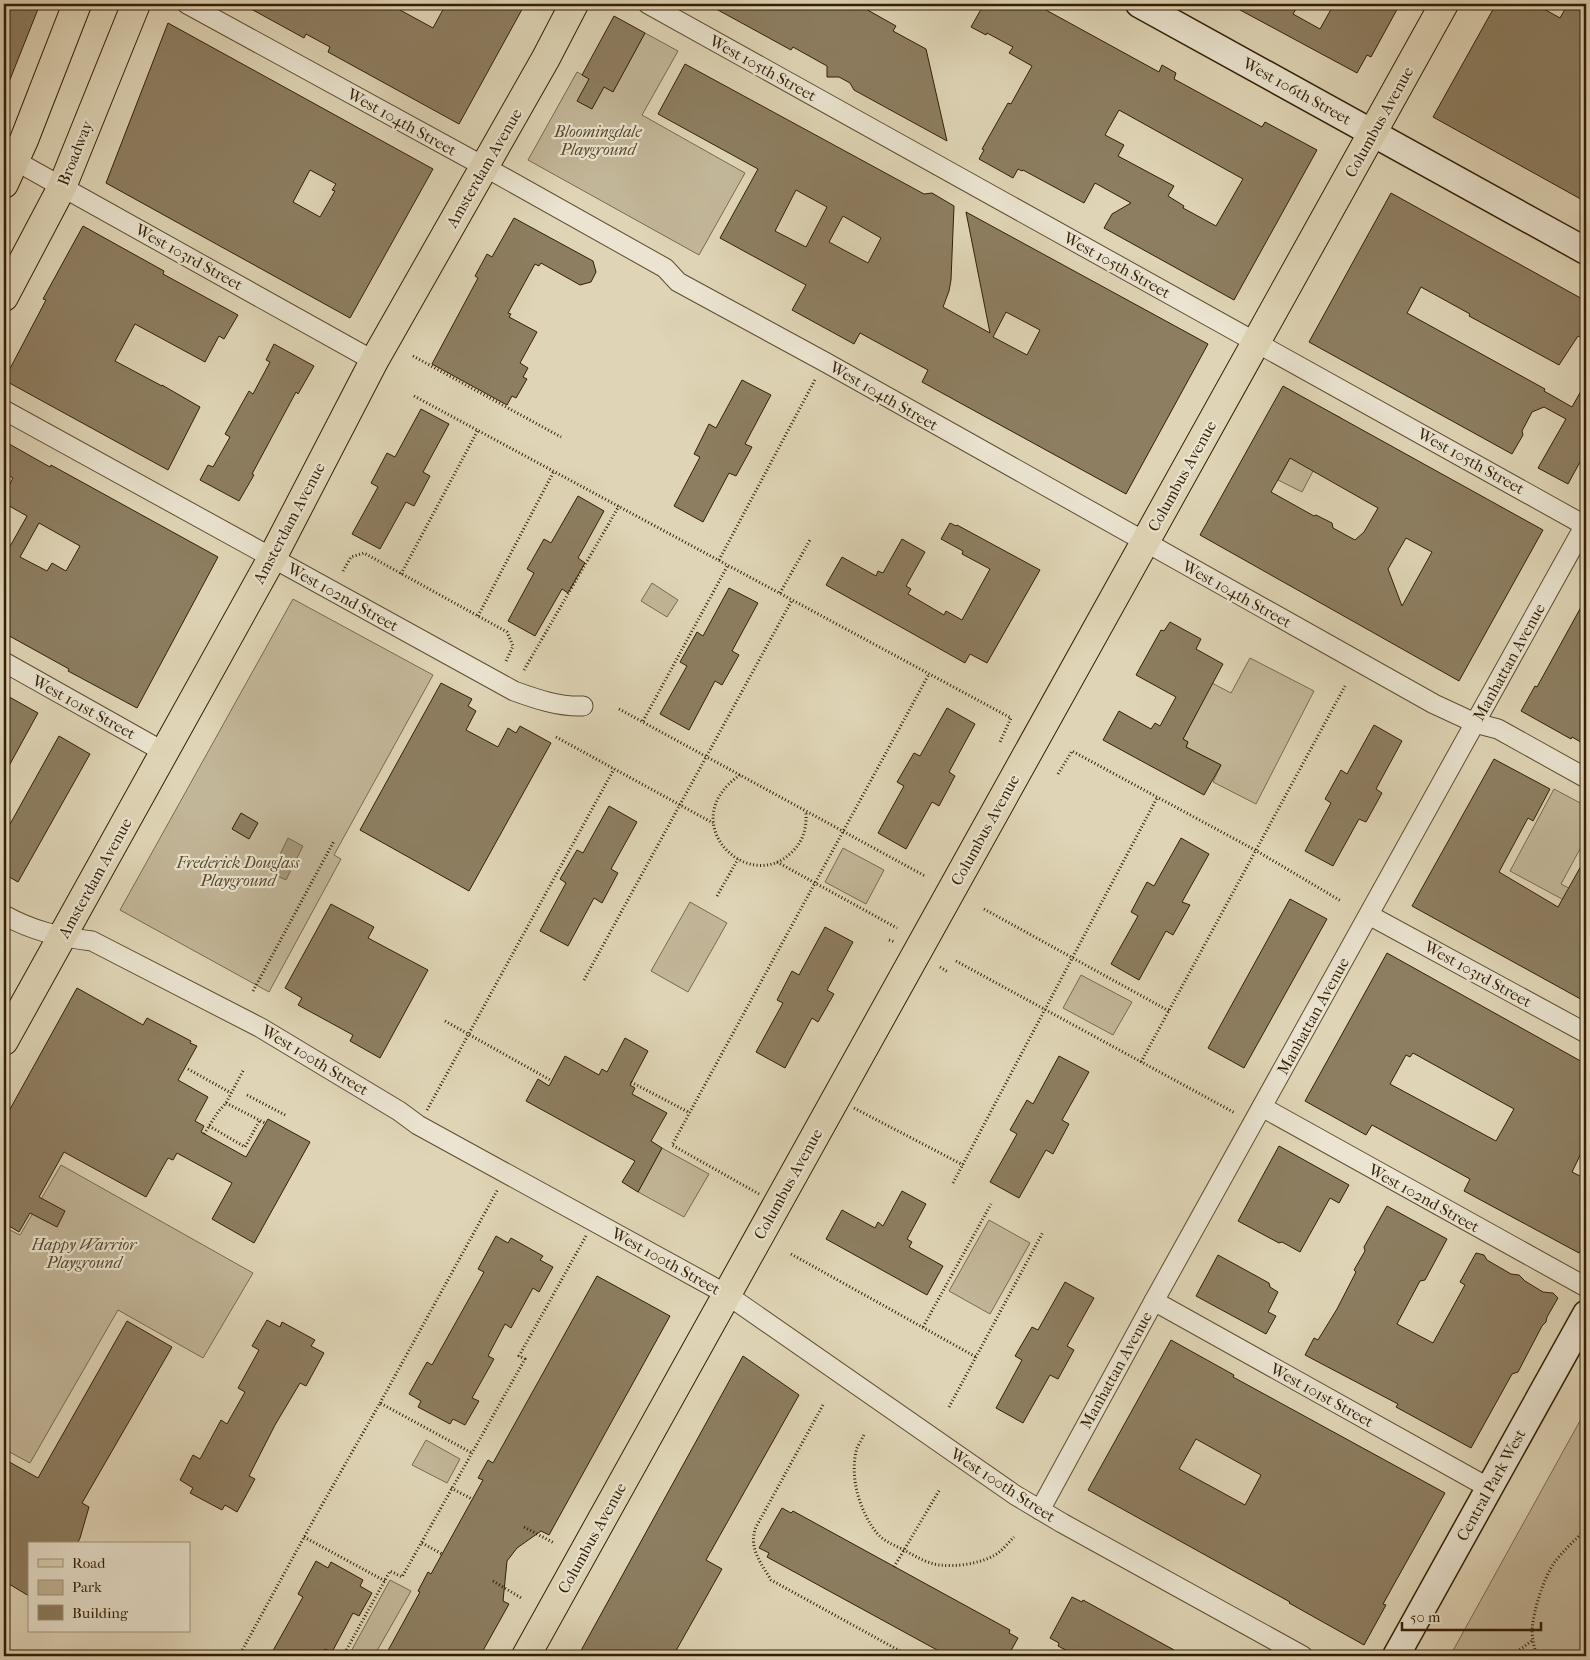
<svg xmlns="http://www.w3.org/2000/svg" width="1590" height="1660" viewBox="0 0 1590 1660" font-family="'IM FELL French Canon',serif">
<rect width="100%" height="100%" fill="#dfd5b6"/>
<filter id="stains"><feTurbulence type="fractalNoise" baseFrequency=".004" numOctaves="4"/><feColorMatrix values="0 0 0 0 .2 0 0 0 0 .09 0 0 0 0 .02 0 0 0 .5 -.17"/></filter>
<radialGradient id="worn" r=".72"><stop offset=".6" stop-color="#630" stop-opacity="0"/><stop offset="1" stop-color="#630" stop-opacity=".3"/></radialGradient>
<g fill="#c2b698" stroke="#7b6a4e">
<polygon points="645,33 678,51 642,115 745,173 699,255 528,160 577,72 613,91"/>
<polygon points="1318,406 1341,418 1302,492 1278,480"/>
<polygon points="652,583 678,600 667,617 641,601"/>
<polygon points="293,599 433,675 334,855 341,859 269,992 120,910"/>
<polygon points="1250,658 1314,691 1256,804 1213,782 1221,765 1186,747 1188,742 1183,739 1212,683 1231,693"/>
<polygon points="1554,789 1586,806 1586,838 1561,884 1586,897 1586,912 1510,871"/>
<polygon points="843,848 884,870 866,904 825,882"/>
<polygon points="690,902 727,923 688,992 651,971"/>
<polygon points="1081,975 1132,1002 1113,1035 1063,1008"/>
<polygon points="662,1148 709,1174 684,1217 638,1192"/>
<polygon points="61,1165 253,1273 203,1358 118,1310 30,1463 4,1449 4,1227 20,1235"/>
<polygon points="989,1220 1030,1243 990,1314 949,1291"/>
<polygon points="1586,1410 1586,1656 1450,1656"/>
<polygon points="426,1440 460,1459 447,1483 412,1465"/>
<polygon points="390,1580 411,1591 374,1656 351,1656 349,1655"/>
</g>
<polygon fill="#a59779" stroke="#78674a" points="288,838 303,846 286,880 271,873"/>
<g fill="#8d7e61" stroke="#341f04" fill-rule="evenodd">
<polygon points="4,4 40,4 5,92 4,92"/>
<polygon points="242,4 389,4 433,28 446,4 525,4 459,124 328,52 330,47 306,34 304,38"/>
<polygon points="707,4 857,4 896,26 893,31 926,49 947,141 854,90 850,83 839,77 827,77 827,66 793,47 791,50"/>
<path d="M984,4H1035L1159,72L1162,65L1176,73L1174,79L1262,127L1265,122L1317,150L1234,300L1104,228L1112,214L1131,203L1095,183L1084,203L1023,170L1022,171L1018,169L1013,178L979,159L984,150L982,149L1008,103L1011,104L1032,66L1009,53L1013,47L987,33L986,35L971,27ZM1119,110L1243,179L1216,226L1183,208L1184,206L1168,196L1174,186L1118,156L1124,145L1105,135Z"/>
<polygon points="1229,4 1299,4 1293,14 1320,29 1334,4 1400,4 1371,57 1367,55 1357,73"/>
<polygon points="1496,4 1535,4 1560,18 1568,4 1579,4 1586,8 1586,202 1433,117"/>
<polygon points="614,16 645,33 613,92 604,87 592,109 577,101 589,79 582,75"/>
<path d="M168,23L433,169L350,318L106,183ZM310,170L336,184L332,190L335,191L320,217L293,202Z"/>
<path d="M685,64L924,194L932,193L954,206L951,280L949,291L943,307L990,333L966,212L1208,344L1126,494L922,382L928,370L860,333L854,344L792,310L806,285L720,238L758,169L658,114ZM796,190L827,207L806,247L775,231ZM843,216L881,238L868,263L829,242ZM1006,312L1040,330L1027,355L993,337Z"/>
<polygon points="1391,193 1586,301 1586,340 1578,336 1559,365 1469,316 1470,314 1421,287 1407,313 1545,389 1544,391 1572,407 1586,382 1586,451 1568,484 1538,468 1566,419 1544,407 1532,412 1522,431 1523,435 1512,454 1309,342"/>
<polygon points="514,218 593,261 596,272 591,282 580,285 541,263 539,266 535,264 508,313 511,314 509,317 537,332 520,363 528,368 523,377 527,379 516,398 512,396 507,405 432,364 478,278 475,276 487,254 492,257"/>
<polygon points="83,226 164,271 163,274 238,315 224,339 219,336 205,362 135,324 115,361 162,386 162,385 200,407 168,470 4,380 46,300 43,299"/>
<polygon points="274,344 314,366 298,394 296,392 252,474 254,475 239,501 200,480 208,465 213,467 230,437 225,434 249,391 253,394 270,362 266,360"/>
<polygon points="742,380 771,395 745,444 752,447 736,476 729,473 703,522 674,506 700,457 694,454 709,424 716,428"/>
<path d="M1283,386L1543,530L1459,681L1200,535ZM1290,458L1378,508L1364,532L1355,540L1333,528L1332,523L1316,515L1314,516L1271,492ZM1406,538L1432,552L1402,606L1388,569Z"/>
<polygon points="421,409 449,424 423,472 430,476 414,506 406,502 380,549 352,534 378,487 371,483 387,453 395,457"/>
<path d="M4,441L50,467L51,465L218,557L137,708L68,671L69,669L4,633V547L8,550L27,516L4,503V495L13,478L4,473ZM39,523L80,546L66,571L52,563L47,571L20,557Z"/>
<polygon points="578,496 604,511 578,558 585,563 568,593 562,589 535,636 508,621 534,573 527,569 544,539 551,543"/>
<polygon points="950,523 956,526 957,525 1040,570 987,663 970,654 965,663 826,585 842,557 876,576 878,571 883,573 902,539 925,552 906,586 911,589 908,594 944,615 946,611 962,620 990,569 962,554 963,551 941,539"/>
<polygon points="729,588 758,603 732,651 739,655 722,685 715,681 689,730 660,714 687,666 680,662 697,632 703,636"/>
<polygon points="1586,598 1586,745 1572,737 1571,739 1521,711 1535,686 1537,687"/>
<polygon points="1170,622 1201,639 1196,649 1223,664 1183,739 1188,742 1186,747 1221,765 1204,795 1103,740 1119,711 1151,729 1155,723 1160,726 1176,697 1136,675 1161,630 1164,631"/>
<polygon points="441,683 472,699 468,706 476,711 466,730 498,747 508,728 516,733 520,726 551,743 469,891 360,830"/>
<polygon points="4,694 38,713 4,775"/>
<polygon points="947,708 975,724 949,772 955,776 939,806 932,802 906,849 878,833 904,786 897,782 914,753 920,756"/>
<polygon points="1374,725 1402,741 1376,789 1382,793 1366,822 1359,819 1333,866 1305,851 1331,803 1325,799 1341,770 1347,774"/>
<polygon points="59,736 90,754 18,882 4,874 4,835"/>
<polygon points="1494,759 1550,789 1533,821 1528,818 1499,872 1558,907 1586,857 1586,1002 1412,906"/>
<polygon points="609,806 637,822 611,869 618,873 602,903 594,898 568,946 540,931 566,883 560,879 577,850 583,853"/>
<polygon points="241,813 258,823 249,839 232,829"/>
<polygon points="1181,838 1209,854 1182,902 1190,905 1173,935 1166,931 1139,980 1111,964 1138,916 1131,912 1147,882 1154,886"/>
<polygon points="1290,899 1327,919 1244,1068 1208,1048"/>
<polygon points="331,904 374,927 368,938 428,970 380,1058 350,1041 353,1035 298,1005 302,998 285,988"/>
<polygon points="825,927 853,942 827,990 834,994 818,1022 812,1018 785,1068 756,1052 783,1003 777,1000 792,971 799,975"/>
<path d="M1387,953L1586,1064V1143L1572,1172L1586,1179V1240L1579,1253L1464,1191L1470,1179L1372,1125L1366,1135L1305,1101ZM1413,1053L1514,1109L1496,1141L1390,1084L1406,1055L1410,1057Z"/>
<polygon points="77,988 143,1025 147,1018 191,1041 190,1043 197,1046 178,1080 208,1097 195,1121 204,1126 201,1132 246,1157 268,1119 310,1142 254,1243 212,1219 232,1183 177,1153 173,1160 168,1158 146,1197 64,1152 39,1197 65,1211 57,1227 30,1213 19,1232 4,1223 4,1120"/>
<polygon points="625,1038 648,1051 630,1085 635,1088 632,1094 667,1113 651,1141 662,1148 638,1192 622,1182 635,1161 526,1101 538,1079 549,1086 565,1056 599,1075 602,1069 607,1072"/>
<polygon points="1059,1056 1089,1072 1062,1120 1069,1124 1053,1154 1046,1150 1019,1198 990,1182 1017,1134 1010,1130 1027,1100 1033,1104"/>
<polygon points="1279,1146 1349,1185 1339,1203 1330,1198 1300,1252 1282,1242 1279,1243 1238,1221"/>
<polygon points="902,1191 926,1204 907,1239 912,1242 909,1247 943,1266 927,1295 826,1239 842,1210 875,1228 878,1222 883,1226"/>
<polygon points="1387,1206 1447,1239 1425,1280 1420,1281 1397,1324 1433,1343 1465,1285 1460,1282 1476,1253 1484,1255 1487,1260 1511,1274 1519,1275 1525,1281 1543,1292 1553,1293 1558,1298 1547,1317 1546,1322 1542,1326 1518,1372 1512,1374 1471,1448 1396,1407 1398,1404 1305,1355 1314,1338 1318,1340 1337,1309 1356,1272 1354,1270 1365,1251 1364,1247"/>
<polygon points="496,1236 508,1243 511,1238 543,1256 540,1260 553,1267 539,1292 533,1288 511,1328 505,1324 488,1356 494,1359 472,1398 479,1401 465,1425 453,1419 450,1424 418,1407 421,1401 409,1394 427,1362 432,1365 484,1272 478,1269"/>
<polygon points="1218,1255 1269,1283 1270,1287 1278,1292 1268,1312 1276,1316 1266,1334 1196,1296"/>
<polygon points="597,1276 670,1316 549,1535 541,1531 517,1548 507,1561 503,1601 509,1604 480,1656 385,1656 420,1592 418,1591 428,1572 431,1574 483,1480 478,1478 488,1460 493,1463"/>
<polygon points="1065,1282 1094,1298 1067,1346 1074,1350 1058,1379 1050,1375 1023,1423 996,1408 1022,1360 1015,1356 1032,1327 1038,1330"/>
<polygon points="267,1320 280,1327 282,1322 315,1340 311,1346 324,1353 306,1386 300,1383 275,1425 249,1476 255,1479 237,1512 225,1505 222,1510 190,1493 193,1488 180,1480 193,1455 200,1459 221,1420 227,1424 245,1392 238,1388 259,1350 252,1346"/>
<polygon points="127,1321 172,1347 82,1503 89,1507 80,1538 77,1544 29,1544 29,1596 4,1581 4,1459 38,1478"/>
<path d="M1171,1340L1234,1375L1233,1377L1445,1493L1383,1604L1386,1605L1364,1645L1289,1603L1290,1602L1088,1490ZM1196,1439L1261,1475L1245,1505L1179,1469Z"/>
<polygon points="743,1356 799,1395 706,1560 722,1569 673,1656 578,1656"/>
<polygon points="782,1508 791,1513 793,1511 1010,1630 1009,1633 1018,1638 1008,1656 948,1656 767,1557 769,1553 759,1548"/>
<polygon points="316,1561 328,1568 331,1562 363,1580 360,1586 372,1593 359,1616 353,1613 332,1652 325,1649 320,1656 270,1656 303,1597 298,1594"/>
<polygon points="1072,1597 1082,1602 1083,1600 1185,1656 1077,1656 1058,1646 1059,1643 1050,1638"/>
</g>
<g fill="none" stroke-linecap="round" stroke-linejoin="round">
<g stroke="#5f4c30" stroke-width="21">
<g id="minor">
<polyline points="187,4 485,167 665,268 678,282 825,362 1434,704 1475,723 1498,729 1586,778"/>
<polyline points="648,4 1586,526"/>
<polyline points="5,155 374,361"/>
<path d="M4,410L514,691C536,699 559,707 583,706"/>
<polyline points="4,662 164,752"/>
<path d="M4,915C33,931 59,937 92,941L261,1028L399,1111L418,1125L726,1294L1015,1495L1062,1523L1303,1656"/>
<polyline points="1369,915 1586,1033"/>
<polyline points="1262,1107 1586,1287"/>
<polyline points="1154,1301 1489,1488"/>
<polyline points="1040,1510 1154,1301 1586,523"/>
</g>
</g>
<g stroke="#341f04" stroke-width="29">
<g id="secondary">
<polyline points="1139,4 1586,251"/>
<polyline points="1396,1656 1586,1314"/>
</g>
</g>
<g stroke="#341f04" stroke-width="30">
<g id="primary">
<polyline points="4,184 24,140 77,4"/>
<polyline points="4,297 62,187 136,4"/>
<polyline points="4,1041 272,558 374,361 546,58 574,4"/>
<polyline points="526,1656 1444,4"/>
</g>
</g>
<g stroke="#341f04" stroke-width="3" stroke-dasharray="1 2.5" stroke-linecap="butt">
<polyline points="413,356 561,437"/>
<polyline points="414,396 1011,718 1000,742"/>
<polyline points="719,560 816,378"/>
<polyline points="343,571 351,557 364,553 507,632 513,646 506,661"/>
<polyline points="401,574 478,430"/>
<polyline points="780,593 810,540"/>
<polyline points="478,616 554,471"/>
<polyline points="524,670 619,506"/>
<polyline points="619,709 925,876"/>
<polyline points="643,721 728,565"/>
<polyline points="556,737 713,823"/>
<polyline points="1058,774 1072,751 1255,850 1341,901"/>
<path d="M740,775C673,821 747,895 791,853C803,842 807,828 806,812"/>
<polyline points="777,862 897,928"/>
<polyline points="717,896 738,859"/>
<polyline points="984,909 1169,1011"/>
<polyline points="889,940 895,942"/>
<polyline points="956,961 1235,1113"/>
<polyline points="940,967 948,972"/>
<polyline points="584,980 792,600"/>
<polyline points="253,991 334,841"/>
<polyline points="445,1021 552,1081"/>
<polyline points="1141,1062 1345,686"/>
<polyline points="188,1069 231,1093"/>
<polyline points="631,1082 690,1113"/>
<polyline points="247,1095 287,1116"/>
<polyline points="226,1103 265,1123"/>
<polyline points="854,1108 963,1165"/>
<polyline points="427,1110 614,769"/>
<polyline points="209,1126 245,1147 260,1120"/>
<polyline points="204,1134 218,1112 226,1103 244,1069"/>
<polyline points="953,1183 1157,798"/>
<polyline points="759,1194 672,1145 929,674"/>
<polyline points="791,1254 976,1357"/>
<polyline points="923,1327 991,1204"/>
<polyline points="380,1403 498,1189"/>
<path d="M823,1405L756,1527C748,1548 761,1563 771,1580L909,1656"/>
<polyline points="949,1407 1043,1232"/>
<path d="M864,1435C862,1439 859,1444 857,1448C849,1475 859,1510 876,1532C883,1541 894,1545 904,1550C915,1556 926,1563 939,1565C956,1567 979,1564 995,1555C1002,1551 1008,1543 1014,1537"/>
<polyline points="451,1488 472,1499"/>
<polyline points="524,1527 554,1543"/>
<polyline points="304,1537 385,1581"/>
<polyline points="422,1543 442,1554"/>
<polyline points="894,1567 940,1489"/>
<polyline points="493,1581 523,1599"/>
<polyline points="239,1656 314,1519 380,1403 472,1453"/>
<polyline points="343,1656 390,1571 402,1577 525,1359 519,1356 586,1236"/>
<polyline points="1026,1656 1028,1652 1036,1656"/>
<polyline points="1511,1656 1533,1640"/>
<path d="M1537,1656C1534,1647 1532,1639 1532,1629C1534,1609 1543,1580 1554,1563C1563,1551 1575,1540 1586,1529"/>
</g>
<use href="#minor" stroke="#eae4d0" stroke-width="19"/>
<use href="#secondary" stroke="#eae4d0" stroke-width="26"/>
<use href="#primary" stroke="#dfd5b6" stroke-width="28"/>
</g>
<g text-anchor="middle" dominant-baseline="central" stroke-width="4.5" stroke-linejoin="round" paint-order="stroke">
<g font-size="16" fill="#341f04" stroke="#eae4d0">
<text transform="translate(763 68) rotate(29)">West 105th Street</text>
<text transform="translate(1297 91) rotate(29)">West 106th Street</text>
<text transform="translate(402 122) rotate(29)">West 104th Street</text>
<text transform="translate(1379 122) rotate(-61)">Columbus Avenue</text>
<text transform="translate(75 153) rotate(-68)">Broadway</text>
<text transform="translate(484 168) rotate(-60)">Amsterdam Avenue</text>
<text transform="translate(189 257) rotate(29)">West 103rd Street</text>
<text transform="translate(1117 265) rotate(29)">West 105th Street</text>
<text transform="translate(884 396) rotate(30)">West 104th Street</text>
<text transform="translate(1471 461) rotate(29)">West 105th Street</text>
<text transform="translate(1182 476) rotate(-61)">Columbus Avenue</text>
<text transform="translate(289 523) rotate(-62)">Amsterdam Avenue</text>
<text transform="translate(1237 594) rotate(29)">West 104th Street</text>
<text transform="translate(343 597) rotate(29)">West 102nd Street</text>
<text transform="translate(1509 662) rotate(-61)">Manhattan Avenue</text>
<text transform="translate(84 707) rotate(29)">West 101st Street</text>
<text transform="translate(985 830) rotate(-61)">Columbus Avenue</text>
<text transform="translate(95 878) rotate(-61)">Amsterdam Avenue</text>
<text transform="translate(1478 974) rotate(29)">West 103rd Street</text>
<text transform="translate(1313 1016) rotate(-61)">Manhattan Avenue</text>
<text transform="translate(315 1060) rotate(31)">West 100th Street</text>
<text transform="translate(788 1184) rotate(-61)">Columbus Avenue</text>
<text transform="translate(1424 1198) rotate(29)">West 102nd Street</text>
<text transform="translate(666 1261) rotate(29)">West 100th Street</text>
<text transform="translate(1116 1370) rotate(-61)">Manhattan Avenue</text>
<text transform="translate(1322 1395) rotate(29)">West 101st Street</text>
<text transform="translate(1003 1485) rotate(33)">West 100th Street</text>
<text transform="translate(1491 1485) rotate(-61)">Central Park West</text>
<text transform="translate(592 1538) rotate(-61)">Columbus Avenue</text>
</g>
<g font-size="16" font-style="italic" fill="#584529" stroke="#eae4d0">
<text x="598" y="131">Bloomingdale<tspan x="598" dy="18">Playground</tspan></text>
<text x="238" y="862">Frederick Douglass<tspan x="238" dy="18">Playground</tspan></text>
<text x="84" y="1244">Happy Warrior<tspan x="84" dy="18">Playground</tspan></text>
</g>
</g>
<rect width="1590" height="1660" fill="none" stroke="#dfd5b6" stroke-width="20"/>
<rect x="5" y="5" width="1580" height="1650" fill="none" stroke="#341f04" stroke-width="2.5"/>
<rect x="10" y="10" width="1570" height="1640" fill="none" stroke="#341f04"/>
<rect x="28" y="1542" width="162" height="90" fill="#eae4d0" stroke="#a1957e"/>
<rect x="38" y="1559" width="25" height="8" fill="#dfd5b6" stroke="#a1957e"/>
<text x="72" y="1568" font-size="15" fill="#341f04">Road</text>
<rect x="38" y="1580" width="25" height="15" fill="#c2b698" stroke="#a1957e"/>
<text x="72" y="1592" font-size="15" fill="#341f04">Park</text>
<rect x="38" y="1605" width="25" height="15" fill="#8d7e61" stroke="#a1957e"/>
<text x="72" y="1618" font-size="15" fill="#341f04">Building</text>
<path d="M1402 1622v8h139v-8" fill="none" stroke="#341f04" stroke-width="2.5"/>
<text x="1410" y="1622" font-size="15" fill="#341f04" stroke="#eae4d0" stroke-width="4" paint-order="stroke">50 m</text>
<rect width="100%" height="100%" filter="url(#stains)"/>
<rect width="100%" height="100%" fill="url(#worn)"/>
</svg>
